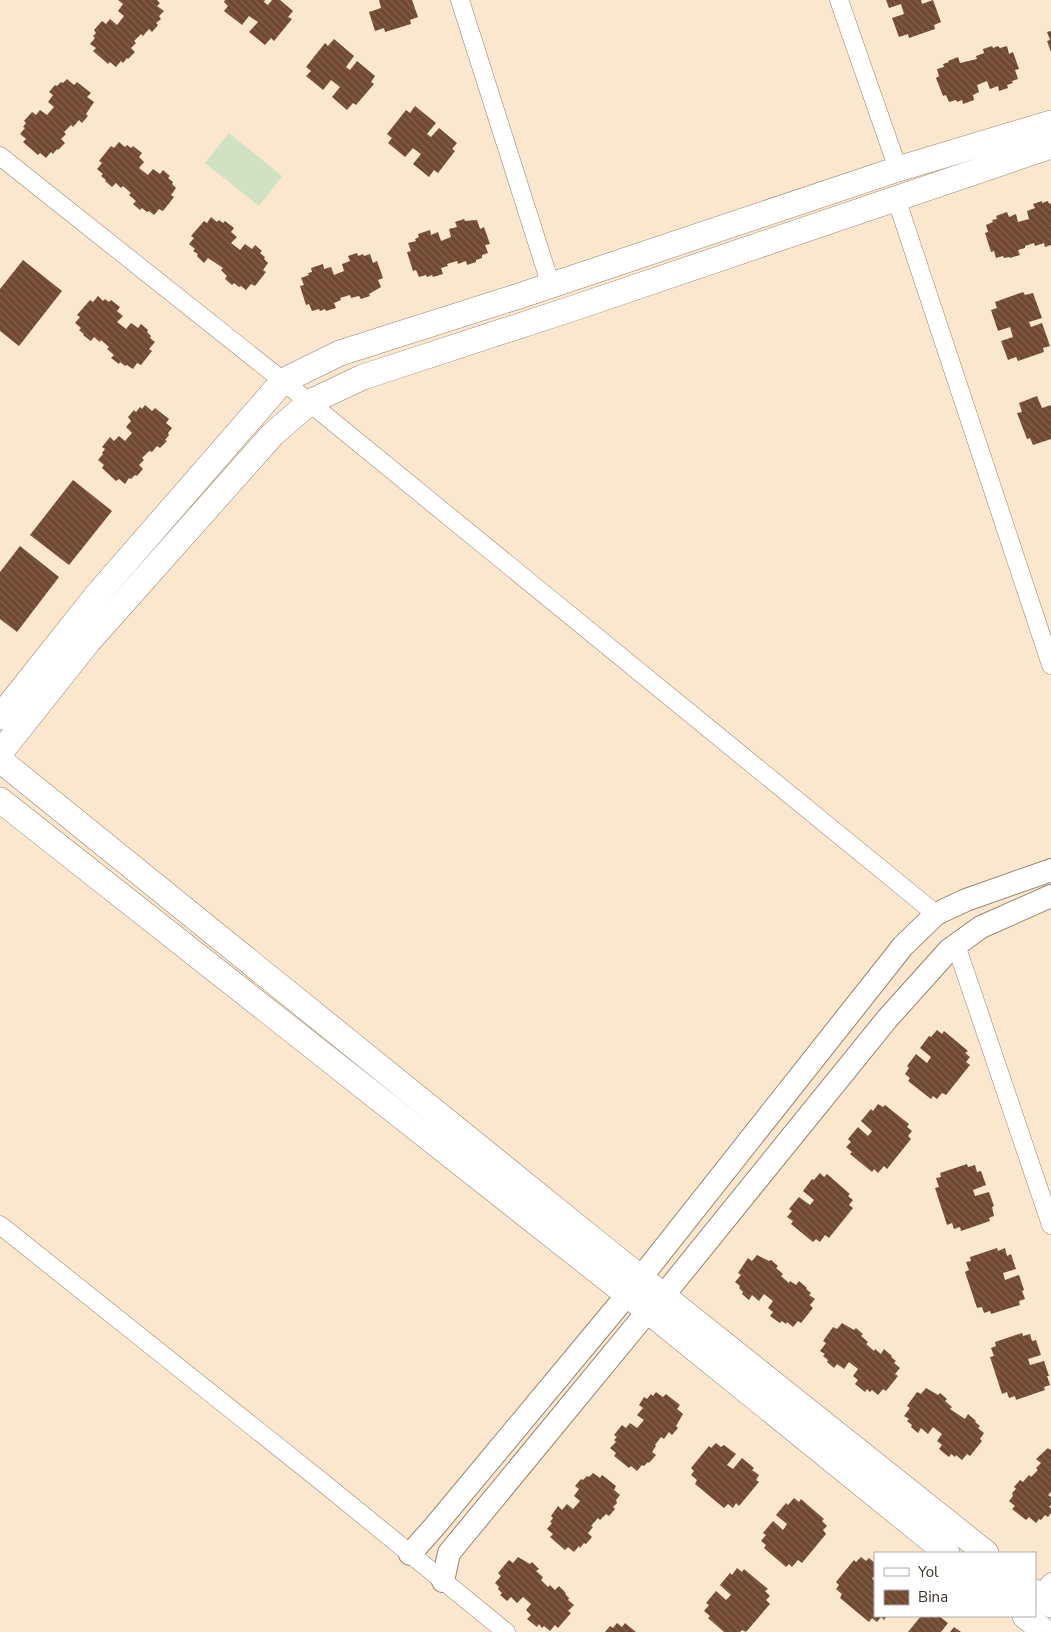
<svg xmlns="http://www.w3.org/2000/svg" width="1051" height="1632" viewBox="0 0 1051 1632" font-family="'Nunito Sans',sans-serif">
<defs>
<pattern id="building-back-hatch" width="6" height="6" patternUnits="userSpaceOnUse" patternTransform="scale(1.25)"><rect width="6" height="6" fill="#714931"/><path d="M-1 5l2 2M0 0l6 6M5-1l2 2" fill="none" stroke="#82614d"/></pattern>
</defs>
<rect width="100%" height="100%" fill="#fae7cd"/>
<polygon fill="#d1e2c2" points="229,133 282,176 259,206 205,163"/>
<g fill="url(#building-back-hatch)">
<polygon points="118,0 157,0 160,3 157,6 164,11 159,16 161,19 156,23 158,25 152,32 149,29 143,36 141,34 134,41 136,43 131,48 135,52 128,59 127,58 123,63 121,61 116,67 110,62 108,64 93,51 96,48 90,44 95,38 93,36 96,33 94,30 102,21 106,24 110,19 117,25 124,16 118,11 123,4"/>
<polygon points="225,0 265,0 264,2 268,5 272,0 280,0 293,11 288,17 292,19 274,41 271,38 265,45 249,32 258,22 249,16 242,25 224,11 228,6 224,2"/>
<polygon points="379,0 412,0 418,17 410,20 411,24 385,32 384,28 375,31 369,12 381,8"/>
<polygon points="886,0 921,0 922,4 933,0 941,22 934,25 935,29 909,38 908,34 899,37 892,18 904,14 901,4 889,8"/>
<polygon points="1051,31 1051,52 1047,41 1050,40 1047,32"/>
<polygon points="334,39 354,56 346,67 350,70 357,61 375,76 371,82 374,84 356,105 353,103 347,110 332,97 340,87 331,80 323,90 306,76 311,71 306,67 325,43 328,46"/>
<polygon points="992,46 993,48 998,46 1000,48 1007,46 1009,54 1013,52 1019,69 1015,70 1018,79 1012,81 1013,83 1007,85 1008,88 999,91 998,86 990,89 987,81 977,85 979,92 973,95 974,100 963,104 962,100 957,102 956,100 949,102 946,95 943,96 936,78 939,76 937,69 944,67 943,64 949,62 948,61 958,57 960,63 977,59 976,56 984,53 983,49"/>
<polygon points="67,79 74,85 77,82 91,93 87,97 94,102 86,114 88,116 82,123 79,120 73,127 71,125 64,132 66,134 61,139 65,143 58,150 57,149 53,154 51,152 46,158 40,153 38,155 23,142 26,139 20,134 25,128 23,127 26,123 24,121 32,112 36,115 40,110 47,115 54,107 48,102 53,95 49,92 55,85 57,86 61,82 63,83"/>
<polygon points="415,106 436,123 427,134 431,137 439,128 457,143 452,149 455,151 438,173 434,170 429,177 413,164 421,154 413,148 405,157 388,143 392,138 387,134 406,110 410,113"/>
<polygon points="119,142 125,147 127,145 131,148 133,146 142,153 139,157 144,162 139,168 148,175 153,169 160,174 163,170 170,176 168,178 173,182 172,184 176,188 171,195 174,197 163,211 159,209 154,215 149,211 147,212 142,208 140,210 133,204 136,201 129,195 131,193 123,186 121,188 116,183 112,187 105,181 106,180 101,176 103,174 97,169 102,163 99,161 111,146 114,148"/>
<polygon points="1042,201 1042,203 1048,201 1049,204 1051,203 1051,245 1045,247 1044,243 1035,246 1034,243 1025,246 1025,248 1018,250 1020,255 1010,258 1010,257 1004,258 1003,256 996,258 994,251 991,252 985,233 988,232 986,225 993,222 992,220 997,219 996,216 1007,212 1009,217 1016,214 1018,222 1029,219 1027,211 1035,208 1033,204"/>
<polygon points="211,217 217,222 219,220 223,223 225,221 234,228 231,232 237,237 231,243 240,250 245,244 252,249 255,245 262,251 260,253 265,257 264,259 268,263 263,270 266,272 255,286 251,284 246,290 241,286 239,287 234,283 232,285 225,279 227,276 221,270 223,268 208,258 204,263 197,256 198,254 193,251 195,249 189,244 194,238 191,236 204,221 207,223"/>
<polygon points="464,219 465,221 477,220 480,229 484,227 490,244 485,245 488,253 482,255 482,258 476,260 476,262 467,265 466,261 458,264 457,261 447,264 448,266 441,268 443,274 433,277 432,275 427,277 426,275 419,277 416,270 413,271 407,252 411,251 408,243 416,241 415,239 419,237 418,234 430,230 431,235 438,232 441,241 451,237 449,229 457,227 455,222"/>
<polygon points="357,253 358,256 363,254 364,256 370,254 373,263 377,261 383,278 378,280 381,287 369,294 370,296 361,299 359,296 351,298 350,295 340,298 341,300 334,303 336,308 326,311 325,309 320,311 319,309 312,311 309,304 306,305 300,286 304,285 301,278 309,275 308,273 312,272 311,268 323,264 324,269 331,267 334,275 344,271 342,264 350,261 348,256"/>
<polygon points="23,260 62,291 19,346 0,331 0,289"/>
<polygon points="1023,292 1025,295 1033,293 1042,318 1029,322 1031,327 1042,323 1050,346 1043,348 1044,352 1018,361 1016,357 1008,360 1001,341 1013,337 1010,327 998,331 991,310 997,308 995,302"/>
<polygon points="98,296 103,301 105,299 109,302 111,300 120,307 117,311 123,316 117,322 126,329 131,323 138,328 141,324 148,330 147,332 151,336 150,338 155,342 149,349 152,351 141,365 137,363 133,369 127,365 125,366 120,362 119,364 111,358 114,355 107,349 109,347 101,340 100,342 94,337 91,341 83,335 84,334 79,330 81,328 75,323 80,317 77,315 90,300 93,302"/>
<polygon points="1037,396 1042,408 1051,405 1051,439 1033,445 1030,438 1027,439 1017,413 1022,412 1019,403"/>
<polygon points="145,405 152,411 155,408 169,419 166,423 172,428 168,433 169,435 165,440 167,441 160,448 157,446 152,452 149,451 142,458 144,460 139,465 143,469 137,476 135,475 131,479 129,478 125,484 119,479 116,481 102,468 104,465 98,460 103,454 102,453 105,449 102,447 110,437 114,441 119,436 125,441 132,433 126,427 131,421 128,417 134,410 136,412 140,407 142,409"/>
<polygon points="73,480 112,511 69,565 30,535"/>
<polygon points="20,546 59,577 17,632 0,619 0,572"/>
<polygon points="937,1030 942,1034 944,1031 968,1051 965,1053 970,1057 966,1062 970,1065 946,1095 942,1093 937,1099 933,1096 931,1099 908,1081 910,1078 905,1074 909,1068 907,1066 916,1054 927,1063 931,1057 920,1048 929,1036 931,1037"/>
<polygon points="878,1104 883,1107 885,1105 909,1124 907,1127 912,1131 908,1136 911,1139 887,1169 884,1166 878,1173 874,1169 872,1172 850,1154 852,1152 846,1147 851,1142 848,1139 858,1127 868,1136 872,1131 861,1121 871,1109 873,1111"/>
<polygon points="967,1164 968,1167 975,1165 977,1172 981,1171 986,1185 973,1190 975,1196 989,1192 994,1206 992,1207 994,1216 989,1218 990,1221 961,1231 960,1227 954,1229 952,1223 947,1225 935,1188 939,1187 936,1178 941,1177 940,1173"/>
<polygon points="820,1173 824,1177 827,1174 850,1194 848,1196 853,1200 849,1205 853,1208 829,1238 825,1235 820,1242 816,1239 813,1242 791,1224 793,1221 787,1217 792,1211 789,1209 799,1197 810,1205 814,1200 803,1191 812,1179 814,1180"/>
<polygon points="997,1248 998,1251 1005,1248 1007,1256 1011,1254 1016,1269 1003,1273 1005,1280 1019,1275 1024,1290 1022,1291 1025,1299 1019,1301 1020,1305 991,1314 990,1311 984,1313 982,1307 977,1308 965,1272 969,1270 966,1262 971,1261 970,1257"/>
<polygon points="757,1255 769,1261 771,1260 778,1266 776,1268 783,1274 781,1276 789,1283 790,1281 796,1285 799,1281 807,1288 806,1289 811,1293 809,1295 815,1299 810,1305 813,1308 801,1323 798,1321 793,1327 787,1322 786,1324 782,1321 780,1323 770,1316 773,1312 768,1308 773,1301 764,1294 759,1301 752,1295 749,1300 742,1294 743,1292 739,1288 740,1286 735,1282 741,1275 738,1273 748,1258 752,1261"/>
<polygon points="842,1323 854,1330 856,1328 863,1334 861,1336 868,1342 866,1344 874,1351 875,1349 881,1354 884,1349 892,1356 891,1357 896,1361 894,1363 900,1368 895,1374 898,1376 886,1391 883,1389 878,1395 872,1390 870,1392 867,1389 865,1392 855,1384 858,1380 853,1376 858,1369 849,1362 844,1369 837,1364 834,1368 827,1362 828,1360 823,1356 825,1354 820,1351 826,1343 823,1341 833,1327 837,1329"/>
<polygon points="1022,1333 1023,1336 1030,1334 1032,1341 1036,1340 1041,1355 1028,1359 1030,1365 1044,1361 1049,1376 1047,1376 1050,1385 1044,1387 1045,1390 1016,1400 1015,1396 1009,1398 1007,1392 1002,1394 990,1357 994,1356 991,1348 996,1346 995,1342"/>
<polygon points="926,1388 938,1395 940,1393 947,1399 945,1401 952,1407 950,1409 965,1419 968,1414 976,1421 975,1422 980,1426 978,1428 984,1433 980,1439 982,1441 970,1456 967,1454 962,1460 956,1455 955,1457 951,1454 949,1457 939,1449 942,1445 937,1441 942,1434 933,1427 928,1434 921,1428 918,1433 911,1427 912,1425 907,1421 909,1419 904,1416 910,1408 907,1406 917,1392 921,1394"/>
<polygon points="656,1392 663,1397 666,1394 680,1405 677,1409 683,1414 676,1426 678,1428 672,1435 669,1432 664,1439 661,1437 655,1445 656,1446 652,1452 656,1455 649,1463 648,1462 644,1466 642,1465 637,1471 631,1466 629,1468 614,1456 616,1453 610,1448 616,1442 614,1440 617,1437 614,1435 622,1425 626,1428 630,1423 637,1428 644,1420 637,1415 643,1408 639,1405 644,1397 647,1399 651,1394 653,1396"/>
<polygon points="716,1443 721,1447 724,1445 736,1454 727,1465 733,1469 742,1458 754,1468 752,1470 759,1475 756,1480 759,1482 739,1506 736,1503 733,1508 728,1504 724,1508 695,1484 697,1480 691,1475 694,1471 691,1468 709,1446 711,1448"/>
<polygon points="1048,1448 1050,1450 1051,1449 1051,1492 1048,1495 1051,1497 1051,1505 1049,1507 1051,1508 1051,1513 1048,1517 1045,1515 1041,1520 1039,1519 1036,1523 1029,1517 1026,1520 1012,1509 1015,1506 1009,1501 1013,1496 1012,1493 1016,1489 1014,1487 1020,1480 1023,1482 1029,1475 1031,1477 1038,1470 1036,1468 1041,1463 1036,1459"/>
<polygon points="593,1473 600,1478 602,1475 616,1486 614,1490 620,1495 616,1500 617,1503 613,1507 615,1509 609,1516 606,1514 600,1520 598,1518 591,1526 593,1527 588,1533 592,1537 586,1544 584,1543 580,1548 579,1546 574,1552 568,1547 565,1550 550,1537 553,1534 547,1529 552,1523 550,1522 553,1518 551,1516 558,1506 562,1510 567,1504 573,1509 580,1501 574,1496 579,1489 575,1486 581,1479 583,1480 587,1476 589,1477"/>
<polygon points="794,1498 799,1502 801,1499 824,1519 822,1521 827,1526 823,1530 826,1534 802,1563 798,1560 792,1567 789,1564 786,1567 764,1548 766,1545 761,1541 766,1535 763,1533 773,1521 783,1530 787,1524 776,1515 786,1503 788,1505"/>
<polygon points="518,1557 530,1564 532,1562 539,1569 536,1571 543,1577 541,1580 548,1587 550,1585 555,1590 559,1586 566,1593 565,1594 569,1598 568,1600 574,1605 568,1611 571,1613 558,1628 555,1625 550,1631 544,1626 542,1628 539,1624 537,1627 527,1619 531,1615 526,1610 531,1604 523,1597 517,1603 511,1597 507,1601 500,1595 502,1593 498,1589 499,1587 495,1583 501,1576 498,1573 509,1560 513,1563"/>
<polygon points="861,1557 866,1561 869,1558 875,1563 875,1575 872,1579 875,1581 875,1616 887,1616 884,1620 881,1617 877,1622 872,1618 869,1622 840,1598 842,1594 836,1589 839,1585 836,1582 854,1560 856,1562"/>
<polygon points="737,1568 742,1572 744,1569 768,1589 765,1591 770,1596 766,1600 770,1604 746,1632 742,1630 740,1632 724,1632 708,1618 710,1616 704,1611 709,1605 706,1603 716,1591 726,1600 731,1595 720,1585 730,1573 732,1575"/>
<polygon points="921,1616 924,1617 925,1616 939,1616 948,1623 941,1632 908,1632"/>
<polygon points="617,1623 622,1627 625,1623 636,1632 605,1632 610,1626 613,1628"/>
<polygon points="954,1627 961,1632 950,1632"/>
</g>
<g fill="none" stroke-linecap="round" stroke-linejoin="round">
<g stroke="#96856d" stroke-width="19">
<g id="minor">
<polyline points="460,0 551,286"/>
<polyline points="839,0 898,169"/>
<polyline points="0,156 283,381 936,914"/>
<polyline points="896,198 1051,665"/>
<polyline points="956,945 1051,1225"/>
<polyline points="0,1225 326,1485 506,1632"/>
<polyline points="1039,1596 1051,1582"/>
</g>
</g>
<g stroke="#96856d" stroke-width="24">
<g id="tertiary">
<polyline points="410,1554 435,1526 627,1295 903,946 936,914 966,900 1051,870"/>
<polyline points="443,1581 449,1553 648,1311 663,1296 887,1019 949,950 981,927 1051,896"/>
</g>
</g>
<g stroke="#96856d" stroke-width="26">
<g id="secondary">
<polyline points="0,717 96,596 283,381 340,353 519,296 898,169 1051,123"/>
<polyline points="0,753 89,641 273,434 310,402 363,377 574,308 1051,146"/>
<polyline points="0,760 611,1254 986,1553"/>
<polyline points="0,800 648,1311 947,1553"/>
<polyline points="1035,1592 1051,1605"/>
<polyline points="1025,1616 1045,1632"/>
</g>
</g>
<use href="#minor" stroke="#fff" stroke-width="18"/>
<use href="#tertiary" stroke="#fff" stroke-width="22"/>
<use href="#secondary" stroke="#fff" stroke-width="25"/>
</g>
<rect x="874" y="1552" width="162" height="65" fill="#ffffff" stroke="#b1aeaa"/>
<rect x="884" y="1568" width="25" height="8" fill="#ffffff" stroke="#b1aeaa"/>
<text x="918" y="1577" font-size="15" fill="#3b342a">Yol</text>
<rect x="884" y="1590" width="25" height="15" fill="url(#building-back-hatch)" stroke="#b1aeaa"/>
<text x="918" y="1602" font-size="15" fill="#3b342a">Bina</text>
</svg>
